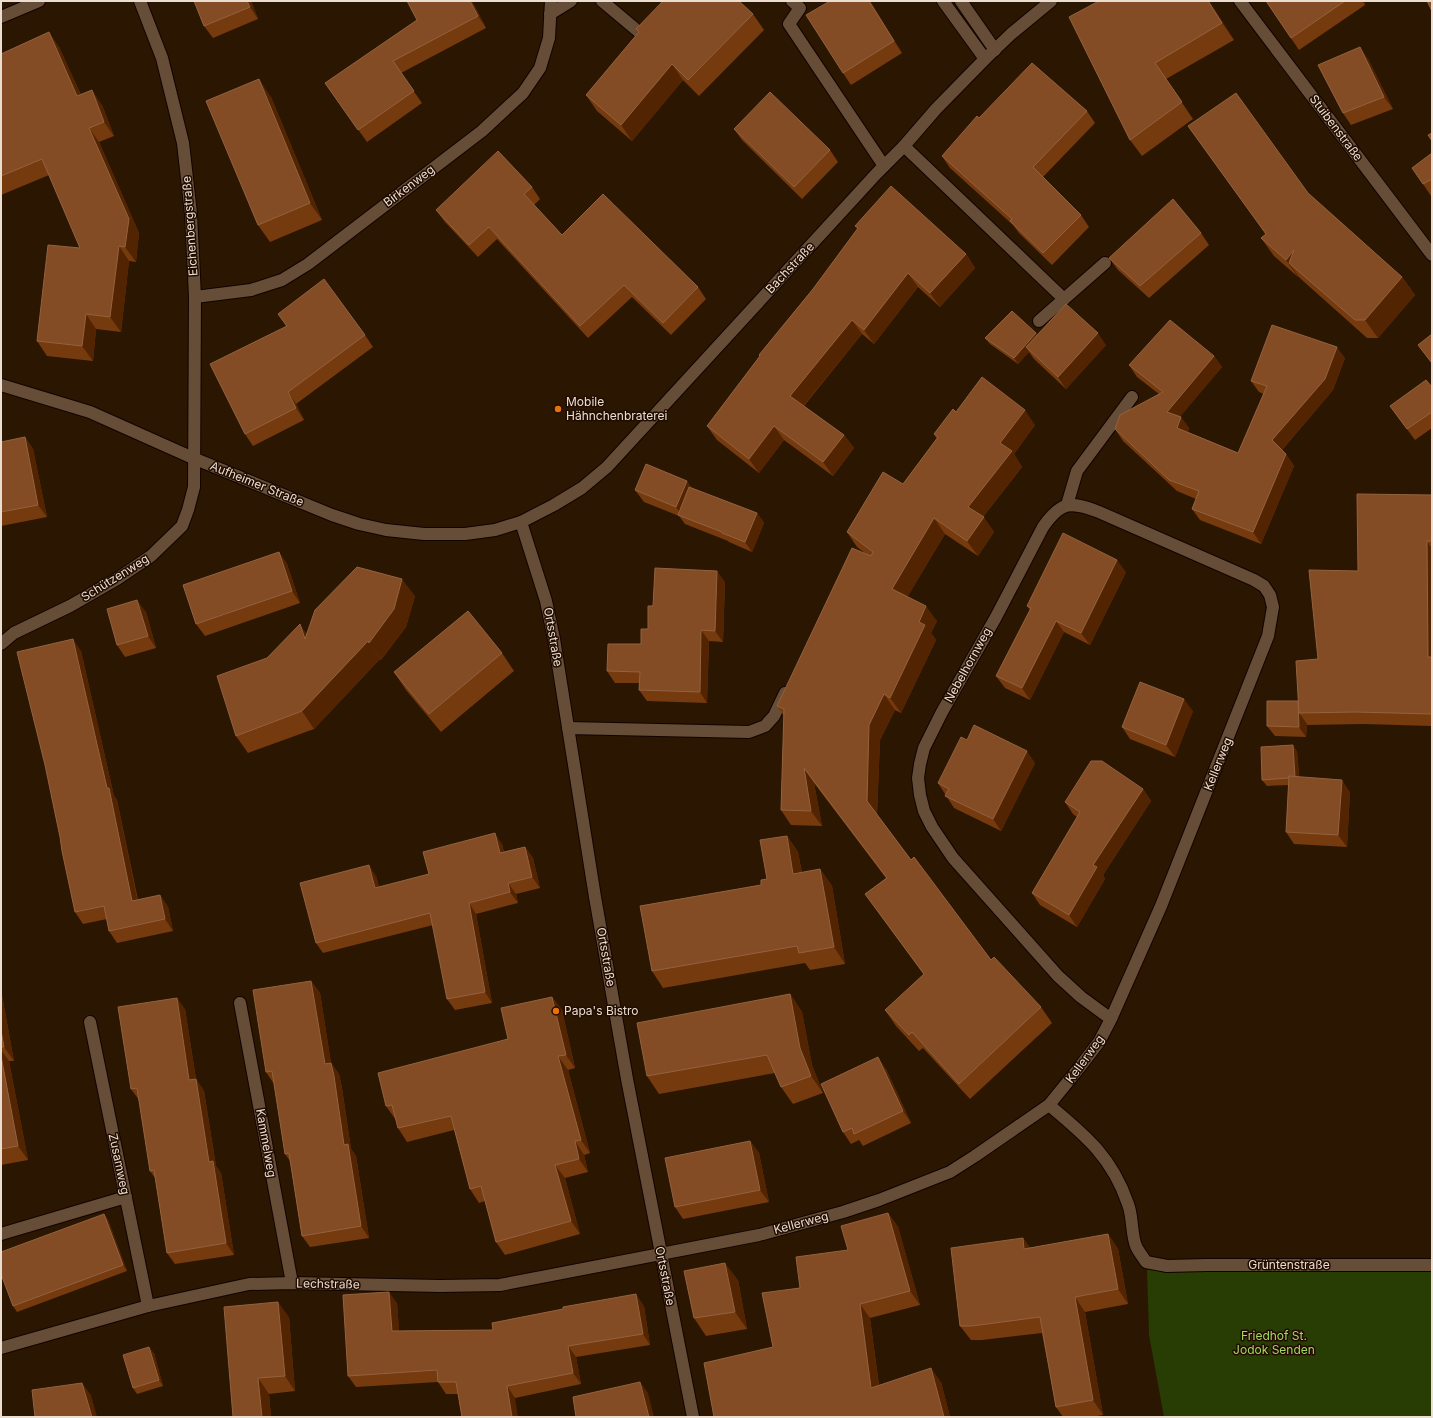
<svg xmlns="http://www.w3.org/2000/svg" width="1433" height="1418" viewBox="0 0 1433 1418" font-family="Inter,sans-serif">
<rect width="100%" height="100%" fill="#2b1602"/>
<polygon fill="#273d04" points="1362,1268 1432,1268 1432,1417 1164,1417 1149,1335 1147,1270"/>
<g fill="none" stroke-linecap="round" stroke-linejoin="round">
<g stroke="#130300" stroke-width="14">
<g id="lane">
<polyline points="602,1 639,32"/>
<polyline points="792,1 800,8 789,24 884,166"/>
<polyline points="943,1 985,59"/>
<polyline points="961,1 995,50"/>
<polyline points="550,14 571,1"/>
<polyline points="904,146 1064,299 1039,321"/>
<polyline points="1064,299 1105,263"/>
<polyline points="1067,505 1077,471 1132,397"/>
<polyline points="568,728 749,732 765,726 774,716 785,693"/>
<polyline points="1,1234 126,1197"/>
</g>
</g>
<g stroke="#130300" stroke-width="14">
<g id="street">
<polyline points="1240,1 1432,255"/>
<polyline points="1,17 39,1"/>
<polyline points="195,297 251,290 282,280 308,264 482,131 523,93 540,68 549,38 551,1"/>
<polyline points="1,644 14,633 70,606 117,579 151,556 182,526 188,510 194,487 195,297 191,214 183,143 162,58 140,1"/>
<polyline points="240,1003 292,1283"/>
<polyline points="90,1022 148,1306"/>
<path d="M1049 1105C1085 1135 1112 1157 1128 1204 1133 1217 1131 1233 1136 1246 1138 1251 1143 1257 1146 1262L1167 1266 1206 1265H1432"/>
<path d="M1 1348 148 1306 249 1284 292 1283 440 1286 500 1285 759 1235 843 1212 879 1200 950 1172 975 1156 1049 1105 1079 1068 1099 1042 1111 1019 1161 906 1268 636 1273 607 1270 595 1264 586 1254 580 1099 512C1071 501 1061 501 1043 527L996 617 942 712 924 748 920 764 918 778 920 795 924 811 932 827 953 858 1058 976 1081 997 1111 1019"/>
</g>
</g>
<g stroke="#130300" stroke-width="14">
<g id="secondary">
<polyline points="1,385 90,412 193,458 332,515 359,524 386,530 424,534 465,534 495,530 521,522 554,505 582,488 607,467 877,173 904,146 936,109 985,59 1011,34 1051,1"/>
<polyline points="521,522 546,601 554,639 595,897 627,1079 693,1417"/>
</g>
</g>
<use href="#lane" stroke="#654d37" stroke-width="12"/>
<use href="#street" stroke="#654d37" stroke-width="12"/>
<use href="#secondary" stroke="#654d37" stroke-width="12"/>
</g>
<g fill="#763a0f">
<polygon points="194,1 251,1 258,19 213,38 204,26"/>
<polygon points="472,1 486,28 401,73 422,103 367,142 325,83"/>
<polygon points="830,1 870,1 902,53 851,85 843,73"/>
<polygon points="1099,1 1209,1 1234,40 1166,79 1193,119 1142,156 1130,140"/>
<polygon points="1266,1 1365,1 1365,5 1299,50"/>
<polygon points="753,14 764,30 699,96 683,80 632,141 597,111 586,95 638,33 636,29"/>
<polygon points="59,47 81,95 102,105 114,136 99,142 139,233 136,262 129,261 121,332 96,329 93,361 47,356 37,341 80,248 49,175 1,195 1,54"/>
<polygon points="1368,59 1393,109 1351,125 1343,113"/>
<polygon points="271,97 322,220 270,242 258,225"/>
<polygon points="1087,111 1095,123 1043,177 1081,215 1089,227 1052,265 1019,233 1013,225 950,168 942,156 979,118"/>
<polygon points="1188,126 1308,193 1402,277 1415,295 1378,338 1367,338 1302,280 1299,277 1298,277 1274,256 1261,238 1266,234"/>
<polygon points="734,129 830,150 838,162 802,199 742,140"/>
<polygon points="1432,153 1432,195 1431,196 1423,184"/>
<polygon points="532,187 540,199 534,205 562,235 698,287 706,299 671,335 632,297 588,338 497,239 478,257 445,222 436,210"/>
<polygon points="855,226 966,254 975,268 940,307 918,287 874,344 862,334 804,406 844,435 854,448 833,476 784,440 759,473 717,440 707,426 760,356 759,355 813,289 858,229"/>
<polygon points="1201,233 1209,245 1149,298 1118,270 1109,258"/>
<polygon points="278,314 365,335 373,347 296,404 304,420 253,446 245,434 286,326"/>
<polygon points="1036,333 1038,335 1106,345 1066,389 1034,359 1029,352 1018,364 990,344 985,338"/>
<polygon points="1432,334 1432,364 1418,345"/>
<polygon points="1214,356 1222,367 1180,416 1189,428 1188,432 1238,453 1264,394 1259,392 1251,381 1345,358 1333,390 1282,450 1286,454 1294,466 1261,544 1200,520 1192,509 1196,499 1177,491 1123,441 1115,429 1159,394 1137,377 1129,365"/>
<polygon points="1432,387 1432,428 1415,440 1390,406"/>
<polygon points="956,412 1035,425 1014,454 1022,467 983,517 994,532 978,556 945,534 907,597 937,621 931,633 936,640 901,713 895,710 880,740 877,815 911,860 991,960 1041,1007 1052,1023 970,1099 923,1048 919,1051 896,1026 885,1010 924,975 865,894 886,878 814,783 822,826 791,825 781,810 784,716 777,706 866,554 857,547 847,532 903,484 937,439 934,434"/>
<polygon points="25,437 33,449 47,517 1,526 1,442"/>
<polygon points="687,481 691,488 757,513 764,523 752,552 729,542 728,541 685,524 679,516 644,502 635,490"/>
<polygon points="1432,495 1432,726 1364,724 1307,725 1307,724 1306,737 1275,736 1267,726 1298,701 1358,571"/>
<polygon points="279,552 287,564 300,603 205,636 196,624"/>
<polygon points="1126,572 1090,645 1064,632 1030,700 1005,688 996,676 1030,610 1027,606"/>
<polygon points="725,582 723,642 709,641 707,703 647,701 639,690 639,683 615,683 607,671 641,644 648,629 653,606"/>
<polygon points="415,596 406,627 381,660 380,659 314,729 248,753 236,736 267,658 307,633"/>
<polygon points="146,612 156,648 125,657 117,645"/>
<polygon points="81,651 114,796 117,800 138,900 160,895 168,907 173,931 117,943 109,931 107,919 83,924 75,912"/>
<polygon points="502,653 514,671 441,732 406,690 394,672"/>
<polygon points="1193,711 1175,757 1130,739 1122,727"/>
<polygon points="1297,751 1299,777 1350,792 1347,847 1294,844 1286,832 1289,785 1267,786 1262,780"/>
<polygon points="1035,763 1001,831 954,808 938,783"/>
<polygon points="1143,789 1151,801 1103,875 1105,879 1077,927 1040,905 1032,893 1077,817 1073,814 1065,802"/>
<polygon points="787,836 798,852 802,873 820,869 832,886 845,964 810,970 805,963 663,988 652,971 761,885 767,879"/>
<polygon points="502,844 504,852 525,847 533,858 540,888 516,894 518,903 476,914 492,1003 455,1010 447,999 433,925 323,953 316,943 376,876 379,887 429,874"/>
<polygon points="311,981 320,993 331,1063 339,1074 342,1088 351,1149 356,1156 369,1238 310,1247 302,1236 290,1161 285,1154 274,1084 266,1072"/>
<polygon points="1,990 14,1061 9,1061 28,1160 1,1165"/>
<polygon points="790,994 802,1012 812,1065 823,1093 793,1104 781,1087 775,1073 659,1094 647,1076"/>
<polygon points="552,997 562,1010 575,1068 568,1070 590,1153 584,1155 588,1172 565,1178 580,1234 505,1255 496,1242 485,1201 479,1203 470,1189 454,1130 407,1142 398,1128 396,1120 386,1106 508,1039"/>
<polygon points="185,1009 196,1079 204,1091 216,1166 221,1173 234,1255 175,1264 167,1253 155,1178 150,1171 139,1100 131,1089"/>
<polygon points="886,1069 911,1123 863,1146 859,1140 851,1144 843,1132"/>
<polygon points="750,1141 759,1153 769,1202 683,1219 675,1207"/>
<polygon points="888,1213 898,1227 920,1305 870,1318 879,1385 941,1382 950,1417 773,1347 800,1288 848,1250"/>
<polygon points="104,1214 108,1220 127,1271 17,1312 13,1306"/>
<polygon points="1108,1234 1118,1249 1128,1304 1085,1312 1103,1415 1091,1417 1063,1417 1056,1407 1042,1333 982,1340 971,1340 960,1326 1023,1238 1030,1248"/>
<polygon points="738,1280 747,1329 706,1336 694,1318"/>
<polygon points="397,1303 399,1331 493,1330 644,1306 650,1345 576,1357 581,1384 515,1398 458,1394 446,1394 438,1382 356,1387 348,1376"/>
<polygon points="289,1317 295,1391 269,1394 271,1417 233,1417"/>
<polygon points="154,1353 163,1386 137,1394 133,1388"/>
</g>
<g fill="#532401">
<polygon points="247,1 251,1 258,19 250,7"/>
<polygon points="470,1 472,1 486,28 478,16"/>
<polygon points="869,1 870,1 902,53 894,41"/>
<polygon points="1208,1 1209,1 1234,40 1222,23"/>
<polygon points="1362,1 1365,1 1365,5"/>
<polygon points="49,32 59,47 88,111 77,96"/>
<polygon points="1360,47 1368,59 1393,109 1384,97"/>
<polygon points="672,64 683,80 632,141 621,125"/>
<polygon points="259,79 271,97 322,220 310,203"/>
<polygon points="92,90 102,105 114,136 104,122"/>
<polygon points="89,128 99,142 139,233 136,262 125,247"/>
<polygon points="119,246 129,261 121,332 110,317"/>
<polygon points="1294,250 1289,263 1299,277 1298,277 1286,260"/>
<polygon points="966,254 975,268 940,307 930,293"/>
<polygon points="908,273 918,287 874,344 864,330"/>
<polygon points="1402,277 1415,295 1378,338 1365,320"/>
<polygon points="86,314 96,329 93,361 82,346"/>
<polygon points="852,320 862,334 800,410 790,396"/>
<polygon points="1036,333 1041,339 1026,347 1029,352 1018,364 1014,358"/>
<polygon points="1098,333 1106,345 1066,389 1058,377"/>
<polygon points="1337,347 1345,358 1333,390 1280,452 1272,440"/>
<polygon points="1214,356 1222,367 1175,423 1167,412"/>
<polygon points="288,392 296,404 304,420 296,408"/>
<polygon points="1025,410 1035,425 1014,454 1022,467 979,522 968,507 1000,443"/>
<polygon points="1181,417 1189,428 1185,439 1177,428"/>
<polygon points="774,426 784,440 759,473 749,459"/>
<polygon points="844,435 854,448 833,476 823,462"/>
<polygon points="25,437 33,449 47,517 38,505"/>
<polygon points="1286,454 1294,466 1261,544 1253,532"/>
<polygon points="687,481 695,493 683,517 676,507"/>
<polygon points="757,513 764,523 752,552 745,542"/>
<polygon points="984,517 994,532 978,556 967,541"/>
<polygon points="934,518 945,534 903,605 892,589"/>
<polygon points="1427,541 1432,549 1432,663 1428,657"/>
<polygon points="279,552 287,564 300,603 292,591"/>
<polygon points="1117,560 1126,572 1090,645 1081,633"/>
<polygon points="717,571 725,582 723,642 715,631"/>
<polygon points="402,579 415,596 406,627 381,660 369,643"/>
<polygon points="137,600 146,612 156,648 148,636"/>
<polygon points="926,606 937,621 931,633 936,640 901,713 890,698 919,622"/>
<polygon points="1056,621 1064,632 1030,700 1022,688"/>
<polygon points="300,624 312,642 305,639"/>
<polygon points="701,630 709,641 707,703 700,692"/>
<polygon points="73,639 81,651 114,796 117,800 140,913 132,901"/>
<polygon points="368,641 380,659 314,729 302,711"/>
<polygon points="884,694 895,710 880,740 877,816 867,801 869,725"/>
<polygon points="1184,699 1193,711 1175,757 1166,745"/>
<polygon points="1299,713 1307,724 1306,737 1299,727"/>
<polygon points="1293,745 1297,751 1300,784 1295,778"/>
<polygon points="1027,751 1035,763 1001,831 993,819"/>
<polygon points="804,768 814,783 822,826 811,811"/>
<polygon points="1342,780 1350,792 1347,847 1338,835"/>
<polygon points="1143,789 1151,801 1103,875 1105,879 1077,927 1069,915 1093,865"/>
<polygon points="495,833 502,844 507,864 500,853"/>
<polygon points="787,836 798,852 805,891 793,874"/>
<polygon points="525,847 533,858 540,888 532,877"/>
<polygon points="369,865 376,876 382,899 375,888"/>
<polygon points="820,869 832,886 845,964 834,947"/>
<polygon points="508,883 516,894 518,903 510,892"/>
<polygon points="160,895 168,907 173,931 165,919"/>
<polygon points="469,903 476,914 492,1003 485,992"/>
<polygon points="311,981 320,993 331,1063 339,1074 342,1088 351,1149 356,1156 369,1238 361,1226 344,1145 325,1064"/>
<polygon points="1,990 14,1061 4,1047 1,1031"/>
<polygon points="790,994 802,1012 812,1065 823,1093 811,1076 800,1048"/>
<polygon points="552,997 562,1010 575,1068 566,1055"/>
<polygon points="177,998 185,1009 196,1079 204,1091 216,1166 221,1173 234,1255 226,1243 189,1080"/>
<polygon points="1,1050 9,1061 28,1160 18,1146 1,1056"/>
<polygon points="558,1056 568,1070 590,1153 581,1140"/>
<polygon points="878,1057 886,1069 911,1123 903,1111"/>
<polygon points="575,1141 584,1155 588,1172 579,1159"/>
<polygon points="750,1141 759,1153 769,1202 760,1190"/>
<polygon points="555,1165 565,1178 580,1234 571,1221"/>
<polygon points="888,1213 898,1227 920,1305 910,1291"/>
<polygon points="104,1214 108,1220 127,1271 123,1265"/>
<polygon points="1108,1234 1118,1249 1128,1304 1118,1289"/>
<polygon points="1023,1238 1033,1253 1024,1249"/>
<polygon points="725,1263 738,1280 747,1329 735,1312"/>
<polygon points="389,1292 397,1303 400,1342 392,1331"/>
<polygon points="636,1294 644,1306 650,1345 643,1334"/>
<polygon points="1075,1297 1085,1312 1103,1415 1093,1400"/>
<polygon points="278,1302 289,1317 295,1391 285,1376"/>
<polygon points="860,1304 870,1318 881,1402 871,1388"/>
<polygon points="568,1346 576,1357 581,1384 573,1373"/>
<polygon points="149,1347 154,1353 163,1386 159,1380"/>
<polygon points="931,1368 941,1382 950,1417 944,1417"/>
<polygon points="258,1378 269,1394 271,1417 262,1417"/>
<polygon points="640,1382 648,1393 654,1417 649,1417"/>
<polygon points="82,1383 91,1395 97,1417 92,1417"/>
<polygon points="507,1386 515,1398 518,1417 512,1417"/>
</g>
<g fill="#834c24" stroke="#93623f">
<polygon points="194,1 247,1 250,7 204,26"/>
<polygon points="407,1 470,1 478,16 393,61 414,91 358,130 325,83 417,20"/>
<polygon points="663,1 739,1 753,14 688,80 672,64 621,125 586,95 639,32 636,29"/>
<polygon points="830,1 869,1 894,41 843,73 806,15"/>
<polygon points="1099,1 1208,1 1222,23 1155,63 1182,102 1130,140 1069,17"/>
<polygon points="1266,1 1345,1 1291,38"/>
<polygon points="1427,1 1432,1 1432,11"/>
<polygon points="49,32 77,96 92,90 104,122 89,128 129,219 125,247 119,246 110,317 86,314 82,346 37,341 48,245 80,248 42,159 1,176 1,54"/>
<polygon points="1360,47 1384,97 1343,113 1318,65"/>
<polygon points="1032,63 1087,111 1033,167 1081,215 1043,253 1010,221 1012,219 942,156 977,116 979,118"/>
<polygon points="259,79 310,203 258,225 206,101"/>
<polygon points="770,92 830,150 794,187 734,129"/>
<polygon points="1236,93 1308,193 1402,277 1365,320 1355,320 1289,263 1294,250 1286,260 1261,238 1266,234 1188,126"/>
<polygon points="1432,133 1432,141 1428,135"/>
<polygon points="498,151 532,187 524,194 562,235 603,194 698,287 663,323 624,285 580,326 489,227 469,245 436,210"/>
<polygon points="1432,153 1432,179 1423,184 1412,168"/>
<polygon points="891,186 966,254 930,293 908,273 864,330 852,320 790,396 844,435 823,462 774,426 749,459 707,426 760,356 759,355 813,289 858,228 855,226"/>
<polygon points="1173,199 1201,233 1140,286 1109,258"/>
<polygon points="324,279 365,335 288,392 296,408 245,434 210,364 287,326 278,314"/>
<polygon points="1066,304 1098,333 1058,377 1026,347"/>
<polygon points="1012,311 1036,333 1014,358 985,338"/>
<polygon points="1170,320 1214,356 1167,412 1181,417 1177,428 1238,453 1267,386 1251,381 1272,325 1337,347 1325,379 1272,440 1286,454 1253,532 1192,509 1199,491 1169,480 1115,429 1120,415 1163,392 1129,365"/>
<polygon points="1432,334 1432,363 1418,345"/>
<polygon points="982,377 1025,410 1000,443 1012,451 968,507 984,517 967,541 934,518 892,589 926,606 919,622 925,625 890,698 884,694 869,725 867,801 911,860 914,857 991,960 994,957 1041,1007 959,1084 912,1032 909,1035 885,1010 924,974 865,894 887,878 804,768 811,811 781,810 784,709 777,706 852,548 871,556 873,552 847,532 883,472 903,484 938,437 934,434 953,409 956,412"/>
<polygon points="1426,380 1432,387 1432,412 1407,429 1390,406"/>
<polygon points="25,437 38,505 1,512 1,442"/>
<polygon points="646,464 687,481 676,507 635,490"/>
<polygon points="689,487 757,513 745,542 722,533 722,532 678,515"/>
<polygon points="1357,494 1432,495 1432,541 1427,541 1428,657 1432,657 1432,714 1355,712 1299,713 1296,661 1318,659 1309,570 1358,571"/>
<polygon points="1063,533 1117,560 1081,633 1056,621 1022,688 996,676 1031,608 1027,606"/>
<polygon points="279,552 292,591 196,624 183,585"/>
<polygon points="357,567 402,579 394,609 369,643 368,641 302,711 236,736 217,676 267,658 300,624 305,639 315,610"/>
<polygon points="655,568 717,571 715,631 701,630 700,692 639,690 640,672 607,671 608,644 641,644 641,629 648,629 648,606 653,606"/>
<polygon points="137,600 148,636 117,645 107,609"/>
<polygon points="468,611 502,653 429,714 394,672"/>
<polygon points="73,639 107,788 109,788 132,901 160,895 165,919 109,931 104,906 75,912 62,851 60,837 45,765 17,652"/>
<polygon points="1140,682 1184,699 1166,745 1122,727"/>
<polygon points="1267,701 1298,701 1299,727 1267,726"/>
<polygon points="974,725 1027,751 993,819 945,796 949,789 938,783 961,737 967,740"/>
<polygon points="1293,745 1295,777 1289,776 1289,778 1262,780 1261,747"/>
<polygon points="1091,761 1102,761 1143,789 1093,865 1097,867 1069,915 1032,893 1080,812 1065,802"/>
<polygon points="1289,776 1342,780 1338,835 1286,832"/>
<polygon points="495,833 500,853 525,847 532,877 508,883 510,892 469,903 485,992 447,999 430,913 316,943 300,883 369,865 375,888 429,874 423,852"/>
<polygon points="787,836 793,874 820,869 834,947 799,953 797,946 652,971 640,906 761,885 761,880 767,879 760,840"/>
<polygon points="311,981 325,1064 331,1063 334,1076 344,1145 348,1144 361,1226 302,1236 289,1153 285,1154 272,1071 266,1072 253,990"/>
<polygon points="790,994 800,1048 811,1076 781,1087 767,1055 647,1076 637,1023"/>
<polygon points="552,997 566,1055 558,1056 581,1140 575,1141 579,1159 555,1165 571,1221 496,1242 481,1186 470,1189 451,1116 398,1128 392,1105 386,1106 378,1073 508,1039 501,1008"/>
<polygon points="177,998 189,1080 196,1079 209,1162 213,1161 226,1243 167,1253 154,1170 150,1171 137,1088 131,1089 118,1007"/>
<polygon points="1,1031 4,1047 1,1047"/>
<polygon points="1,1056 18,1146 1,1149"/>
<polygon points="878,1057 903,1111 854,1134 852,1128 843,1132 821,1084"/>
<polygon points="750,1141 760,1190 675,1207 665,1158"/>
<polygon points="888,1213 910,1291 860,1304 871,1388 931,1368 944,1417 714,1417 704,1363 773,1347 762,1293 800,1288 796,1257 848,1250 841,1226"/>
<polygon points="104,1214 123,1265 13,1306 1,1274 1,1252"/>
<polygon points="1108,1234 1118,1289 1075,1297 1093,1400 1056,1407 1040,1317 972,1326 960,1326 951,1248 1023,1238 1024,1249"/>
<polygon points="725,1263 735,1312 694,1318 684,1271"/>
<polygon points="389,1292 392,1331 493,1330 492,1323 563,1309 563,1307 636,1294 643,1334 568,1346 573,1373 507,1386 512,1417 462,1417 456,1382 438,1382 437,1370 348,1376 343,1295"/>
<polygon points="278,1302 285,1376 258,1378 262,1417 233,1417 224,1307"/>
<polygon points="149,1347 159,1380 133,1388 123,1355"/>
<polygon points="640,1382 649,1417 576,1417 573,1397"/>
<polygon points="82,1383 92,1417 35,1417 32,1390"/>
</g>
<g fill="#e8710a" stroke="#210d00" stroke-width="1.5">
<circle cx="558" cy="409" r="4"/>
<circle cx="556" cy="1011" r="4"/>
</g>
<g text-anchor="middle" stroke-width="3" stroke-linejoin="round" paint-order="stroke">
<g font-size="12" fill="#ecddd1" stroke="#210d00">
<text transform="translate(1336 128) rotate(53)" y="4">Stuibenstraße</text>
<text transform="translate(409 186) rotate(-37)" y="4">Birkenweg</text>
<text transform="translate(190 226) rotate(-94)" y="4">Eichenbergstraße</text>
<text transform="translate(790 268) rotate(-47)" y="4">Bachstraße</text>
<text transform="translate(257 484) rotate(22)" y="4">Aufheimer Straße</text>
<text transform="translate(115 578) rotate(-32)" y="4">Schützenweg</text>
<text transform="translate(553 637) rotate(80)" y="4">Ortsstraße</text>
<text transform="translate(968 665) rotate(-61)" y="4">Nebelhornweg</text>
<text transform="translate(1218 764) rotate(-68)" y="4">Kellerweg</text>
<text transform="translate(606 957) rotate(80)" y="4">Ortsstraße</text>
<text transform="translate(1085 1059) rotate(-54)" y="4">Kellerweg</text>
<text transform="translate(266 1143) rotate(80)" y="4">Kammelweg</text>
<text transform="translate(119 1164) rotate(78)" y="4">Zusamweg</text>
<text transform="translate(801 1223) rotate(-15)" y="4">Kellerweg</text>
<text x="1289" y="1269">Grüntenstraße</text>
<text transform="translate(665 1276) rotate(79)" y="4">Ortsstraße</text>
<text transform="translate(328 1284) rotate(1)" y="4">Lechstraße</text>
</g>
<g font-size="12" fill="#ecddd1" stroke="#210d00" text-anchor="start">
<text x="566" y="406">Mobile<tspan x="566" dy="14">Hähnchenbraterei</tspan></text>
<text x="564" y="1015">Papa's Bistro</text>
</g>
<g font-size="12" fill="#a4d961" stroke="#210d00">
<text x="1274" y="1340">Friedhof St.<tspan x="1274" dy="14">Jodok Senden</tspan></text>
</g>
</g>
<rect width="1433" height="1418" fill="none" stroke="#ecddd1" stroke-width="4"/>
</svg>
